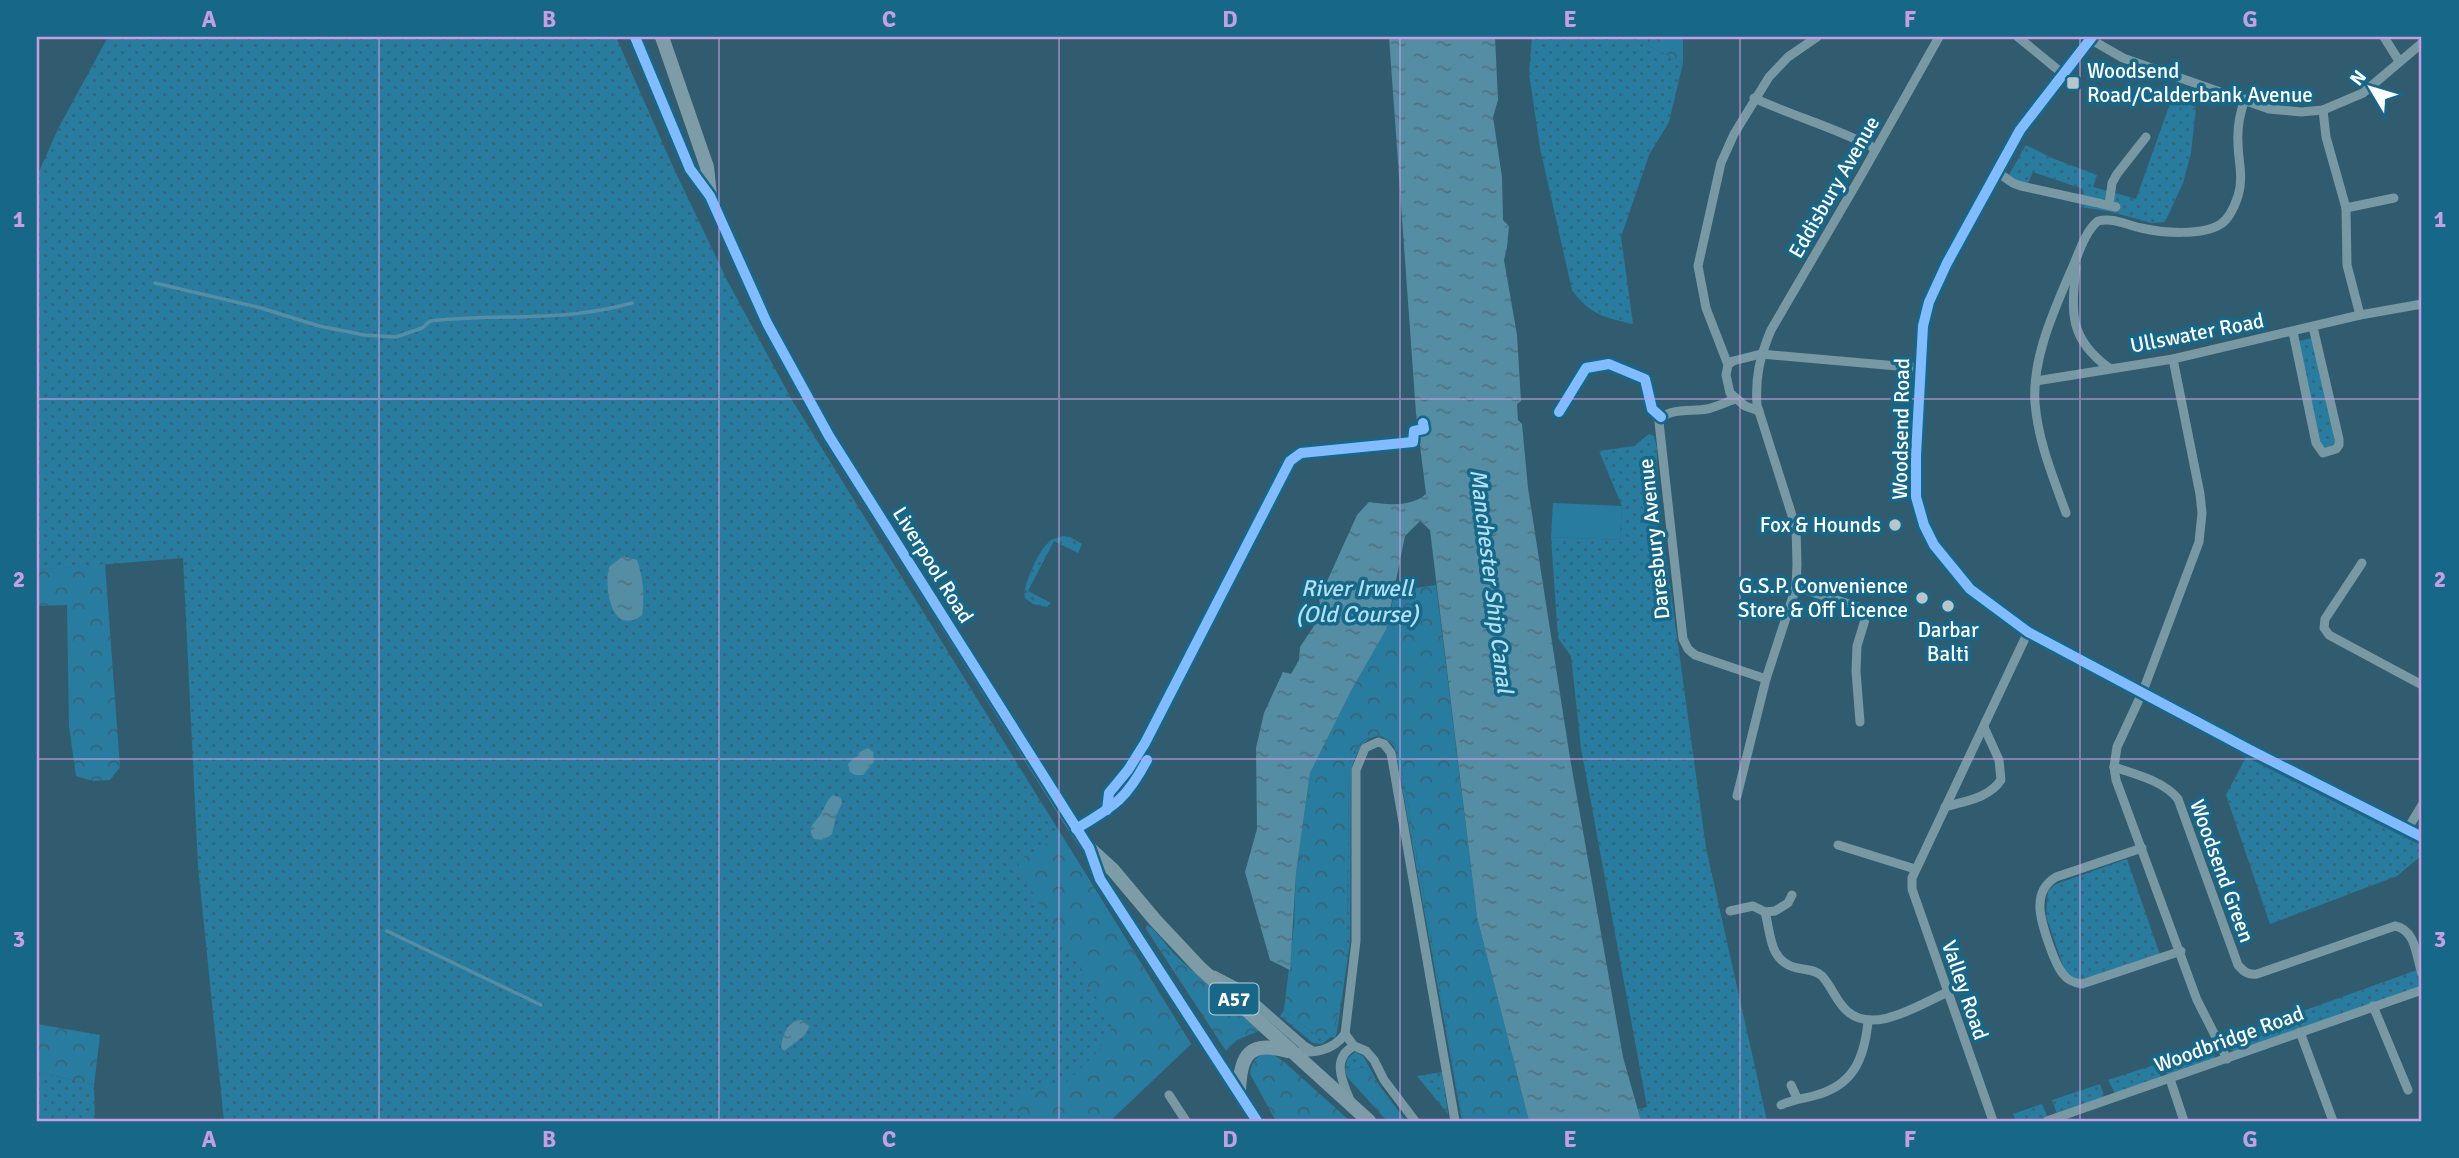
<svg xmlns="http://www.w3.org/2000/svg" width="2459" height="1158" viewBox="0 0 2459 1158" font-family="Signika,sans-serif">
<defs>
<pattern id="grass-dots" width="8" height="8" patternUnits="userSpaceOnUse" patternTransform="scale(1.75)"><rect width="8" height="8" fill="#287c9f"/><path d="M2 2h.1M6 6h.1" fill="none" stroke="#3a6476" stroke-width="1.8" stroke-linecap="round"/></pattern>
<pattern id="forest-crowns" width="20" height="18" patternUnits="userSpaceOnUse" patternTransform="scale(1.75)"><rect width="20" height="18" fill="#287c9f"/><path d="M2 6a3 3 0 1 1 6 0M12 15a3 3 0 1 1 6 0" fill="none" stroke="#3a6476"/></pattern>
<pattern id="water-ripples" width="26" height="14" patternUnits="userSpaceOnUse" patternTransform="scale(1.75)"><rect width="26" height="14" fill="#548da4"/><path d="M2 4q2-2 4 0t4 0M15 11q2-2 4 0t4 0" fill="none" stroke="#517381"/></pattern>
</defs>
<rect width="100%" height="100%" fill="#315c6f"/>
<g fill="url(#grass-dots)">
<polygon points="108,37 616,37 673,167 728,282 792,400 1191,1044 1110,1121 224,1121 198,866 183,558 37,570 37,176 58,129"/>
<path d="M1532 37H1631L1683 63 1669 122 1649 155 1621 237 1633 324C1605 318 1589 314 1572 290L1540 148 1529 73Z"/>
<polygon points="2172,98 2196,107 2191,153 2183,183 2165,222 2152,223 2108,211 2079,207 2083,189 2033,172 2026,188 2006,180 2026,145 2052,158 2097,175 2093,187 2136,199"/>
<polygon points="2312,338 2334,436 2334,444 2328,448 2321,445 2299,341"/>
<polygon points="1649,434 1654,436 1657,448 1658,542 1664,543 1706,848 1767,1121 1641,1121 1638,1109 1647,1107 1581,748 1571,656 1558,638 1551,537 1620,540 1622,506 1599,451 1634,446"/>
<path d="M1063 536 1070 537 1082 544 1078 553 1054 541 1028 591 1051 603 1047 607 1033 604 1025 598C1022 586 1040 547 1051 540 1055 538 1059 538 1063 536Z"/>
<path d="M1373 735 1386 737 1398 747 1463 1121H1462L1395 748C1374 719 1355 750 1351 772L1350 942 1337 1032 1335 1038 1331 1037 1322 1044 1313 1043 1280 1016 1284 1010 1320 1038 1336 1024 1347 942 1349 765C1353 751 1360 742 1373 735Z"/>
<polygon points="2246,757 2422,846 2422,855 2397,876 2270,924 2226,795"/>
<polygon points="2127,859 2160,955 2089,978 2075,980 2066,974 2046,916 2048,891 2056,884"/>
<polygon points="2417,970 2422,986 2235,1052 2225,1046 2222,1040"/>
<polygon points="2204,1047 2206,1050 2215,1049 2214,1059 2167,1076 2163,1061"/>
<path d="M1355 1052 1363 1056 1379 1085 1406 1121C1389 1111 1376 1084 1366 1067L1345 1071 1347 1059Z"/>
<polygon points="2157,1064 2161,1078 2116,1095 2108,1080"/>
<polygon points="37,1072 94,1085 95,1121 37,1121"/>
<polygon points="1442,1072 1448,1114 1417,1076"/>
<polygon points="2100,1084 2105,1098 2057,1114 2052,1100"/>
<polygon points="2042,1104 2048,1118 2039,1121 2016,1121 2013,1114"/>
</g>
<g fill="url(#forest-crowns)">
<polygon points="1631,37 1683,37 1683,63"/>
<polygon points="105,564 120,767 110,780 93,781 76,776 69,726 67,605 37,606 37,570"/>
<path d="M1436 585 1477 917 1529 1121H1463L1398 747C1377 723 1356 740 1349 765L1347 942 1341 999 1333 1033 1320 1038 1284 1010 1294 925 1296 873 1310 773 1352 689 1386 630 1395 591Z"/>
<path d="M1061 834 1191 1044 1110 1121H1031L1008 1103C1027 1091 1042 1083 1066 1082 1085 1064 1107 1048 1113 1021L1086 983 1079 963 1064 945 1018 868 1019 861Z"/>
<polygon points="1147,925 1153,929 1176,956 1259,1031 1237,1040 1226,1051 1146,929"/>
<polygon points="37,1024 100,1035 94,1085 37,1072"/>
<path d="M1271 1053 1283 1061 1350 1121H1276L1250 1074C1252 1060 1257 1054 1271 1053Z"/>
<polygon points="1366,1067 1377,1086 1404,1121 1387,1121 1348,1078 1345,1071"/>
</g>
<polygon fill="#287c9f" points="1553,503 1622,506 1620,540 1551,537"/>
<g fill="url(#water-ripples)">
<path d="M1389 37H1495L1498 100 1493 117 1502 177 1503 220 1509 226 1507 247 1504 260 1517 335 1521 401 1517 404 1518 420 1522 424 1528 488 1570 758 1623 1057 1641 1121H1529L1477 917 1430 530 1420 521 1405 536 1386 630 1352 689 1310 773 1296 873 1290 970 1270 960 1245 872 1257 829 1256 748 1264 713 1283 672 1291 674 1299 660 1300 647 1322 614 1319 599 1357 515 1369 502C1388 505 1411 507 1426 494L1416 413Z"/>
<path d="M623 556 637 560C643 577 645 598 642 615 611 638 604 587 609 567Z"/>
<polygon points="868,748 873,752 874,762 863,775 855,775 850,772 848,764 860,752"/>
<path d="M833 795 841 798 842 803 836 816 832 834 824 840 814 839C806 827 815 823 821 814 825 807 826 801 833 795Z"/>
<path d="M801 1020 810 1025 805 1035 784 1051 781 1047C783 1034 787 1022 801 1020Z"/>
</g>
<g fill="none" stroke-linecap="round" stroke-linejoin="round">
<g stroke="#548da4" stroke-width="3.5">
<path d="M155 283 261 308 319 326 364 335 396 337 422 328 430 321C500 313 561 323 632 303"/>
<polyline points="387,931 541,1005"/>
</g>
<g stroke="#7898a4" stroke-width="9">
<polyline points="2018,37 2063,74"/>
<polyline points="2384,37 2399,61"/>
<polyline points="2090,39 2123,58 2269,109 2301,112 2323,110 2363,93 2422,43"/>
<path d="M1754 98C1795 117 1837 128 1876 149"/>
<polyline points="2323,110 2326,137 2346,208 2347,265 2360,315"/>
<polyline points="1997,172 2013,183 2021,186 2116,207"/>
<polyline points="2109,205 2112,183 2117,174 2146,137"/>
<polyline points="2346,208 2394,198"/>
<path d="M2076 267C2071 313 2069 339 2109 368"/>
<polyline points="2293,332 2316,443 2323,453 2336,449 2339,445 2339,439 2313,327"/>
<polyline points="2173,359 2200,494 2202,513 2199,542 2143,691 2117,747 2114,767 2116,780 2197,1000 2227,1059"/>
<polyline points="1728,365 1706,308 1698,266 1721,163 1734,134 1769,77 1788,57 1817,37"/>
<polyline points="2036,381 2173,359 2360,315 2422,304"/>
<path d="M1735 399C1726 402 1717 407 1707 409 1693 412 1665 407 1659 422L1683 639 1688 649 1695 655 1766 679"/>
<polyline points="1759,411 1745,406 1730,393 1726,375 1728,365 1733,361 1761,354 1920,368"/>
<path d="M2066 513C2053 477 2038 441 2035 403 2032 359 2053 313 2070 273 2078 257 2084 232 2098 221 2113 217 2126 225 2141 228 2162 233 2202 236 2221 224 2230 218 2235 205 2238 196 2244 177 2238 161 2238 142 2237 127 2240 113 2245 99"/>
<polyline points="2362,563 2325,619 2324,628 2329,635 2422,685"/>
<polyline points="1796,587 1868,610 1857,646 1856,671 1860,722"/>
<path d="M2114 767C2135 774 2164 781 2178 799L2238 965C2244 972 2248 975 2257 974L2395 926C2416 930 2416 956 2422 974"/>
<path d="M1737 796 1766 679 1796 587 1797 564 1796 528 1757 405C1755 377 1760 356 1771 330L1862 174 1939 37"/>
<path d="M1945 807C1965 801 1989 798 2001 780L1999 760 1984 727"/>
<polyline points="2407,830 2422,805"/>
<polyline points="1838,845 1915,869"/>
<path d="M2142 848 2056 877C2046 883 2040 893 2040 905 2039 919 2054 963 2063 974 2068 981 2074 983 2082 984L2181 951"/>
<polyline points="1730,911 1753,906 1765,912 1775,911 1788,903 1792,895"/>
<path d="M1765 912C1771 934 1769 962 1797 968 1806 970 1815 969 1822 976 1832 987 1836 1001 1847 1011 1874 1035 1918 1005 1946 993"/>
<polyline points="1214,975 1237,987 1303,1045 1313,1051"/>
<polyline points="2373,1006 2408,1090"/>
<polyline points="2300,1032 2333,1121"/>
<polyline points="1345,1034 1354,1046 1366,1051 1374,1060 1384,1080 1415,1121"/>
<path d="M1292 1052C1313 1053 1332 1052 1345 1034L1356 941V770L1365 748 1378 742 1384 744 1391 753 1455 1121"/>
<polyline points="2170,1079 2184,1121"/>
<polyline points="1791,1085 1797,1098"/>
<polyline points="1169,1095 1186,1121"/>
<path d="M1350 1100C1342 1081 1331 1058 1354 1046"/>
<path d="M1781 1105C1792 1100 1801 1099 1813 1096 1853 1086 1864 1060 1868 1022"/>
<polyline points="1993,1121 1912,889 1912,878 2028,632"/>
<polyline points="2047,1121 2422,990"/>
</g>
<polyline stroke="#7898a4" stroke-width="10" points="2092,37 2020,130 1947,263 1929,302 1923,326 1916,455 1916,497 1924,525 1934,545 1970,589 2028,632 2248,749 2422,837"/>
<g stroke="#7e9ca7" stroke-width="14">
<polyline points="635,37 690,169 710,196 767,323 829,436 1076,829 1089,848 1113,870 1155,920 1200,968 1369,1121"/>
<polyline points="662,37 707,167 710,195"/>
<polyline points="1091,852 1100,879 1257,1121"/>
<path d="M1239 1092C1240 1055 1249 1040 1288 1051"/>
</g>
<g stroke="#176789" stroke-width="15">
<g id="cycleway">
<polyline points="635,37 690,169 710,196 767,323 829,436 1089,848 1100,879 1257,1121"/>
<polyline points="2092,37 2020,130 1947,263 1929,302 1923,326 1916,455 1916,497 1924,525 1934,545 1970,589 2028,632 2248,749 2422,837"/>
<polyline points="1559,412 1586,368 1609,364 1645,379 1652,409 1661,417"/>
<polyline points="1107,810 1109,793 1128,770 1145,743 1290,461 1301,453 1413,442 1414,431 1424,429 1423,423"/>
<path d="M1076 829C1114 806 1126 800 1147 760"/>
</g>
</g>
<use href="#cycleway" stroke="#80bcff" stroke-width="10"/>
</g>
<path fill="none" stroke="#c4a0e2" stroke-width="2" stroke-opacity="0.55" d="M379 37V1121M719 37V1121M1059 37V1121M1400 37V1121M1740 37V1121M2080 37V1121M37 399H2422M37 759H2422"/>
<g fill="#b7c6cd" stroke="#176789" stroke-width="2.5">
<rect x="2066" y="76" width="14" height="14" rx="3.5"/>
<circle cx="1895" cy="525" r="7"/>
<circle cx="1922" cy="598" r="7"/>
<circle cx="1948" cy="606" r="7"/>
</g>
<g text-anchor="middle" stroke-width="7" stroke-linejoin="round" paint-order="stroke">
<rect fill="#176789" stroke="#b9d1dc" stroke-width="2" x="1209.5" y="983.5" width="49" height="31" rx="5"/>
<g font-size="19" font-weight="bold" fill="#fff">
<text x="1234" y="1006">A57</text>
</g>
<g font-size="21" fill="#fff" stroke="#176789" text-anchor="end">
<text x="2087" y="78" text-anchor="start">Woodsend<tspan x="2087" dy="24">Road/Calderbank Avenue</tspan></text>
<text x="1881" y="532">Fox &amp; Hounds</text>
<text x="1908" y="593">G.S.P. Convenience<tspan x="1908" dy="24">Store &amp; Off Licence</tspan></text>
<text x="1948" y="637" text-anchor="middle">Darbar<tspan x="1948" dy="24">Balti</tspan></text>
</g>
<g font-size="21" fill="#fff" stroke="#176789">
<text transform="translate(1834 187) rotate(-60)" y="7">Eddisbury Avenue</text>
<text transform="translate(2197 333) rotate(-11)" y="7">Ullswater Road</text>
<text transform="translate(1901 429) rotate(-89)" y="7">Woodsend Road</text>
<text transform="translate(1654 539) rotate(-96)" y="7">Daresbury Avenue</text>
<text transform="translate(933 565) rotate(58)" y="7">Liverpool Road</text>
<text transform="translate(2222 871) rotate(70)" y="7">Woodsend Green</text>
<text transform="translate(1965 990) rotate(71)" y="7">Valley Road</text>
<text transform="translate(2229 1039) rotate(-20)" y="7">Woodbridge Road</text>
</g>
<g font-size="23" font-style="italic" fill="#afe2f6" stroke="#176789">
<text transform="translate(1492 581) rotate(83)" y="8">Manchester Ship Canal</text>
<text x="1357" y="596">River Irwell<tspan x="1357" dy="26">(Old Course)</tspan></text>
</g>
</g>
<rect width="2459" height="1158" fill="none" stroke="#176789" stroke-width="77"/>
<g transform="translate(2371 88) rotate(308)" stroke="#176789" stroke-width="5" paint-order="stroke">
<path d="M0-5L12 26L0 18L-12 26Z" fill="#ffffff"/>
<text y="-10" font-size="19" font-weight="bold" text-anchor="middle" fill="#ffffff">N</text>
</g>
<rect x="38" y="38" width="2382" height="1082" fill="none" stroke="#c4a0e2" stroke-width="2.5"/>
<g font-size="23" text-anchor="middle" font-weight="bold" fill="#c4a0e2">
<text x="209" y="27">A</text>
<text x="549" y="27">B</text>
<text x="889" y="27">C</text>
<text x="1230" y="27">D</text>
<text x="1570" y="27">E</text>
<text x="1910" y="27">F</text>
<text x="2250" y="27">G</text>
<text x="19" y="227">1</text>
<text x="2440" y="227">1</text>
<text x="19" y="587">2</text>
<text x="2440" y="587">2</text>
<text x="19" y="947">3</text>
<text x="2440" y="947">3</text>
<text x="209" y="1147">A</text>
<text x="549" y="1147">B</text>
<text x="889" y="1147">C</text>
<text x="1230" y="1147">D</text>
<text x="1570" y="1147">E</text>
<text x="1910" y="1147">F</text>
<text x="2250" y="1147">G</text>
</g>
</svg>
